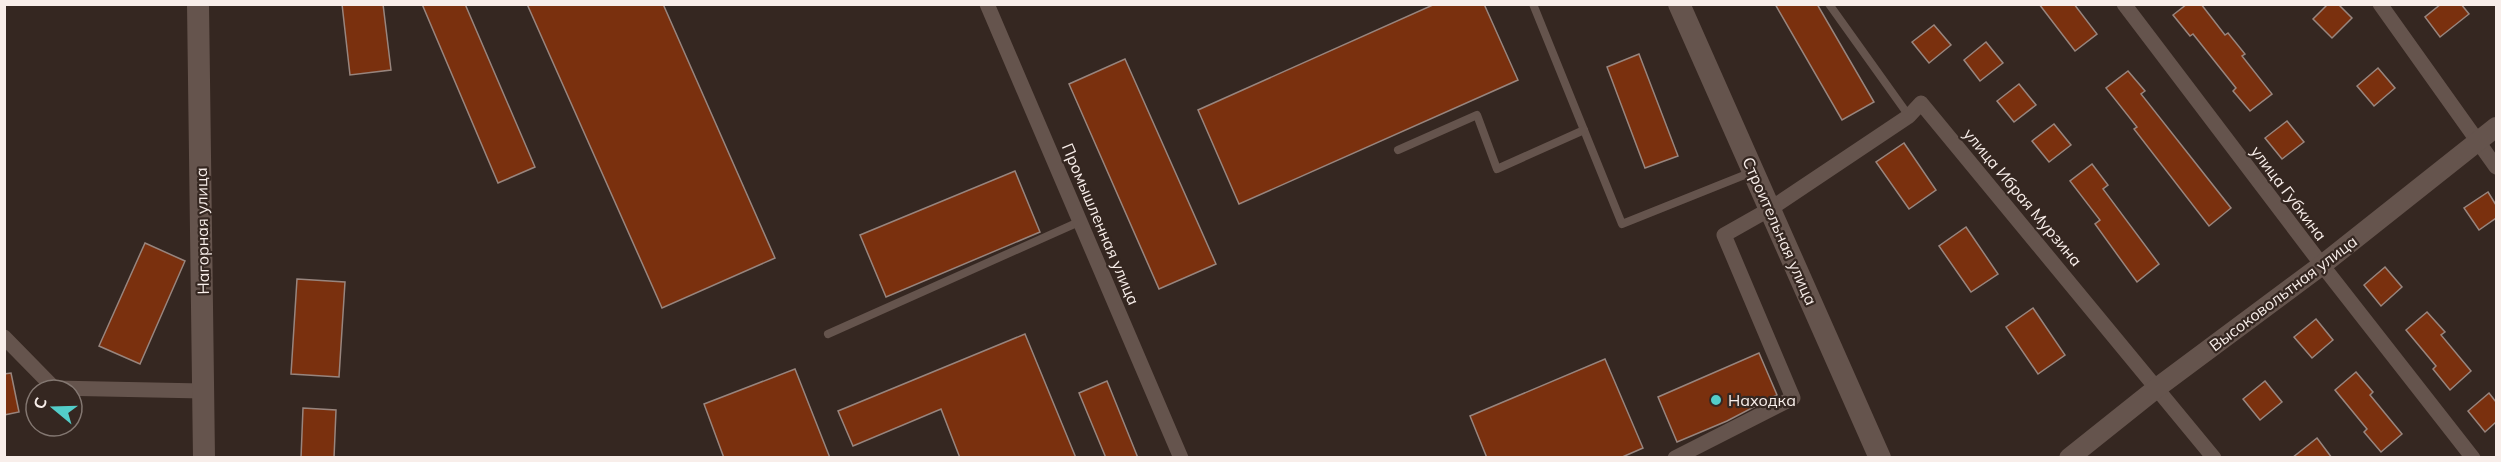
<svg xmlns="http://www.w3.org/2000/svg" width="2501" height="462" viewBox="0 0 2501 462" font-family="Mulish,sans-serif">
<rect width="100%" height="100%" fill="#352721"/>
<g fill="#7a300e" stroke="#98857e" stroke-width="1.5">
<polygon points="342,4 383,4 391,70 350,75"/>
<polygon points="422,4 465,4 535,167 498,183"/>
<polygon points="527,4 663,4 775,258 662,308"/>
<polygon points="1435,4 1484,4 1518,80 1239,204 1198,110"/>
<polygon points="1775,4 1817,4 1874,102 1842,120"/>
<polygon points="2039,4 2074,4 2097,34 2075,51"/>
<polygon points="2187,4 2201,4 2225,35 2228,33 2245,54 2242,56 2272,94 2250,111 2233,91 2236,88 2193,34 2190,36 2173,15"/>
<polygon points="2328,4 2338,4 2352,18 2332,38 2313,19"/>
<polygon points="2441,4 2461,4 2469,14 2440,37 2425,17"/>
<polygon points="1934,25 1951,45 1929,63 1912,42"/>
<polygon points="1986,42 2003,63 1980,81 1964,60"/>
<polygon points="1639,54 1678,156 1645,168 1607,67"/>
<polygon points="1125,59 1216,264 1159,289 1069,84"/>
<polygon points="2378,68 2395,88 2374,106 2357,86"/>
<polygon points="2128,71 2145,91 2141,94 2231,208 2209,226 2134,129 2137,127 2106,88"/>
<polygon points="2019,84 2036,105 2014,122 1997,101"/>
<polygon points="2287,121 2304,142 2282,159 2265,138"/>
<polygon points="2054,124 2071,145 2049,162 2032,141"/>
<polygon points="1904,143 1936,190 1909,209 1876,162"/>
<polygon points="2092,164 2108,185 2103,189 2159,264 2137,282 2095,224 2100,220 2070,181"/>
<polygon points="1015,171 1040,232 886,297 860,235"/>
<polygon points="2488,192 2496,205 2496,218 2479,230 2464,208"/>
<polygon points="1966,227 1998,274 1971,292 1939,246"/>
<polygon points="145,243 185,261 140,364 99,346"/>
<polygon points="2385,267 2402,287 2381,306 2364,285"/>
<polygon points="297,279 345,282 339,377 291,374"/>
<polygon points="2033,308 2065,355 2038,374 2006,327"/>
<polygon points="2427,312 2445,332 2441,335 2471,371 2450,390 2433,369 2436,366 2406,330"/>
<polygon points="2316,319 2333,340 2312,358 2294,337"/>
<polygon points="1025,334 1076,458 960,458 941,409 853,446 838,411"/>
<polygon points="1759,353 1777,395 1727,421 1677,442 1658,397"/>
<polygon points="1605,359 1643,448 1620,458 1487,458 1470,416"/>
<polygon points="795,369 830,458 724,458 704,404"/>
<polygon points="2356,372 2373,392 2370,395 2402,434 2381,452 2364,432 2367,429 2335,390"/>
<polygon points="11,373 19,412 4,415 4,374"/>
<polygon points="1107,381 1138,458 1106,458 1079,393"/>
<polygon points="2265,381 2282,402 2260,420 2243,399"/>
<polygon points="2489,393 2496,402 2496,422 2485,432 2468,411"/>
<polygon points="303,408 336,410 334,458 301,458"/>
<polygon points="2317,438 2332,458 2292,458"/>
</g>
<g fill="none" stroke-linecap="round" stroke-linejoin="round">
<g stroke="#65544d" stroke-width="8">
<polyline points="1533,4 1622,224 1752,172"/>
<polyline points="1829,4 1909,116"/>
<polyline points="1398,150 1477,115 1497,169 1584,130"/>
<polyline points="828,334 1081,221"/>
</g>
<g stroke="#65544d" stroke-width="15">
<polyline points="987,4 1181,458"/>
<polyline points="2124,4 2322,265 2473,458"/>
<polyline points="2380,4 2496,167"/>
<polyline points="4,337 54,388 203,391"/>
<polyline points="1675,458 1793,398 1724,235 1770,209 1909,116 1921,103 2214,458"/>
</g>
<polyline stroke="#65544d" stroke-width="20" points="2069,458 2158,387 2322,265 2496,127"/>
<g stroke="#65544d" stroke-width="22">
<polyline points="198,4 204,458"/>
<polyline points="1679,4 1880,458"/>
</g>
</g>
<circle fill="#53cdc9" stroke="#352721" stroke-width="2" cx="1716" cy="400" r="6"/>
<g text-anchor="middle" stroke-width="4.5" stroke-linejoin="round" paint-order="stroke">
<g font-size="16" fill="#f8eeea" stroke="#352721">
<text transform="translate(2289 193) rotate(53)" y="6">улица Губкина</text>
<text transform="translate(2023 197) rotate(50)" y="6">улица Ибрая Мурзина</text>
<text transform="translate(1101 224) rotate(67)" y="6">Промышленная улица</text>
<text transform="translate(202 231) rotate(-91)" y="6">Нагорная улица</text>
<text transform="translate(1780 231) rotate(66)" y="6">Строительная улица</text>
<text transform="translate(2283 293) rotate(-37)" y="6">Высоковольтная улица</text>
</g>
<g font-size="16" fill="#f8eeea" stroke="#352721" text-anchor="start">
<text x="1728" y="406">Находка</text>
</g>
</g>
<rect width="2501" height="462" fill="none" stroke="#f8eeea" stroke-width="12"/>
<g transform="translate(54 408) rotate(289)"><circle r="28" fill="#352721" stroke="#837771" stroke-width="1.5"/>
<path d="M0-4.5L10 22L0 15L-10 22Z" fill="#53cdc9"/>
<text y="-9" font-size="16" font-weight="bold" text-anchor="middle" fill="#f8eeea">С</text>
</g>
</svg>
